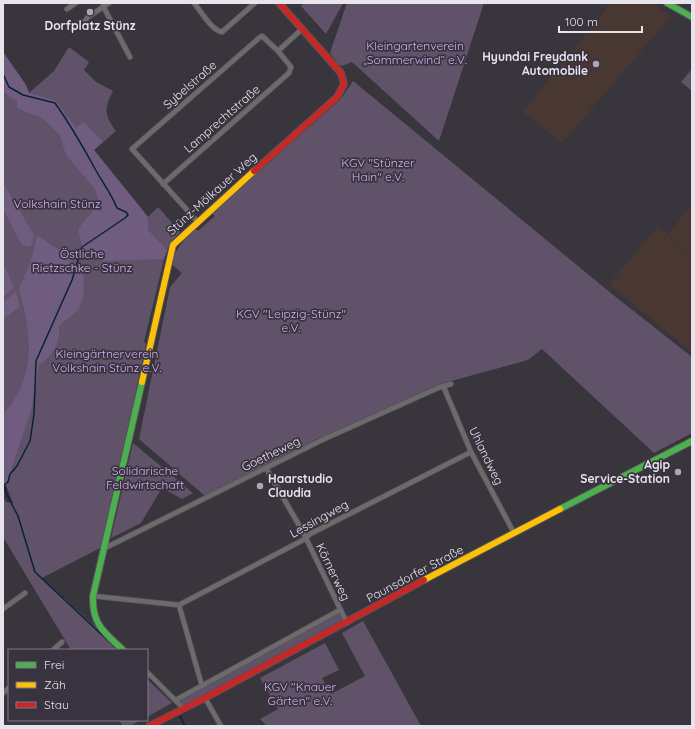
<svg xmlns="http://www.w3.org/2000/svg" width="695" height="729" viewBox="0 0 695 729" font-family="Quicksand,sans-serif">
<rect width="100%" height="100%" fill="#39353c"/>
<g fill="#493832">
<polygon points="611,3 650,3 671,16 562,143 523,112"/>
<polygon points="692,205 692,255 668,234"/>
<polygon points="658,227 692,256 692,352 609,284"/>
</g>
<g fill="#605369">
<polygon points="304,3 343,3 326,34 301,6"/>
<polygon points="347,3 484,3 439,141 352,62 342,66 338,64 330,53"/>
<path d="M69 47 89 62 84 70 96 82 113 91C104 109 104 115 116 131L94 150 148 217 158 207 180 232 170 243 164 259 144 342 146 344 102 547 42 578 100 631 117 650H71L3 537V496L6 502 13 503 6 485 3 486V52L26 85 29 93 54 71Z"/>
<polygon points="692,69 692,91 681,82"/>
<path d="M353 81 612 294 692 357V433L654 453 542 349 528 360 440 384 324 438 321 437 205 496 139 439 170 287 182 273 170 263C177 249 183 240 194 230H199L215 216 212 213 340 100Z"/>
<polygon points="133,443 193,493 182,499 162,488 141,523 111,538"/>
<polygon points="340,610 347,623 183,708 176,700"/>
<polygon points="363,621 421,726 267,726 260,719 278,709 260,678 325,643 339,670 322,678 331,694 365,676 342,633"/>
<polygon points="147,679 172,703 147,717"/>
<polygon points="119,720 141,720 130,726 123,726"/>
</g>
<g fill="#6f5c7f">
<polygon points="3,52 26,85 29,93 56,101 76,128 84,122 103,142 94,150 148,217 148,230 167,250 164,259 104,261 78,255 82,245 78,229 99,203 95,189 66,155 60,135 42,118 17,108 17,100 10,97 3,91"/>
<polygon points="3,183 34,235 31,247 22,245 3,209"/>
<path d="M37 235 66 255 74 262 84 277 83 297 78 310 59 326C61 343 53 356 39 365L31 410 6 485 3 483V414C37 378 32 333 19 289L32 258Z"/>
<polygon points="5,266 14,288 3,297 3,268"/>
<polygon points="16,292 20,307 3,319 3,302"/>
</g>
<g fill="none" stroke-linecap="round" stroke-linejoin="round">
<g stroke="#072336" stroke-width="1.5">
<path d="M3 74 9 87 23 95 55 103C70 124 82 145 94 167 102 182 111 193 117 208L126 212 128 215 125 218 82 247 72 280 36 361 34 414 30 441 17 466 10 474 8 482 4 485 7 495 18 516 35 572 118 650"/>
<polyline points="147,676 162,690"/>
<polyline points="180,716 185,726"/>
</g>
<g stroke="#555257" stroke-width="6">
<g id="street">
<path d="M194 3C201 11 211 30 222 32L255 3"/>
<polyline points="103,6 130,57"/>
<polyline points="67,9 76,3"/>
<polyline points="80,27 88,17 109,3"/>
<polyline points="163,184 289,73 291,67 278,51"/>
<polyline points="197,221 132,149 259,38 262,36 278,51 302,29"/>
<polyline points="443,387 445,390 471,452 514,533"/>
<polyline points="266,468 303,532 347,623"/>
<polyline points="103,549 322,440 440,387 451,384"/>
<polyline points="93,596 179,605 305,539 310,534 471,452"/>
<polyline points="179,605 202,686"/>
<polyline points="3,609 25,593"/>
<polyline points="53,650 62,642"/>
<polyline points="147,672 183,708"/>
<polyline points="3,693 9,688"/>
<polyline points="205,698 221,726"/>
<polyline points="176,700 340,610"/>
</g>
</g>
<g stroke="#555257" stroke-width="8">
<g id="fast">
<polyline points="667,3 692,17"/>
<polyline points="560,509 692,441"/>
<path d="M123 650C104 632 92 625 93 596L142 382"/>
</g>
</g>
<g stroke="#555257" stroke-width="8">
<g id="slow">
<polyline points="142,382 173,245 254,171"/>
<polyline points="424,580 560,509"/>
</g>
</g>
<g stroke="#555257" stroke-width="8">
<g id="jam">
<polyline points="254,171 337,97 344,84 341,73 279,3"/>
<polyline points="149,726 205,698 424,580"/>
</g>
</g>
<use href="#street" stroke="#6d6a6b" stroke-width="4.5"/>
<use href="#fast" stroke="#4caf50" stroke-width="6"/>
<use href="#slow" stroke="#ffc107" stroke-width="6"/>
<use href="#jam" stroke="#c62828" stroke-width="6"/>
</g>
<g fill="#aba7ae" stroke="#39323f" stroke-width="1.5">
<circle cx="90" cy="12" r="4"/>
<circle cx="596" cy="64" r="4"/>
<circle cx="678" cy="472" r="4"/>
<circle cx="260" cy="486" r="4"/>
</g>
<g text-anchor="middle" stroke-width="3.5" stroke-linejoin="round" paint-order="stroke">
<g font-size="12" font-weight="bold" fill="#e8e4ec" stroke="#39323f" text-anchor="end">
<text x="90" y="30" text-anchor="middle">Dorfplatz Stünz</text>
<text x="588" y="61">Hyundai Freydank<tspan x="588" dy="14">Automobile</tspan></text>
<text x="670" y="469">Agip<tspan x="670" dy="14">Service-Station</tspan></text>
<text x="268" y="483" text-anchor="start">Haarstudio<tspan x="268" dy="14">Claudia</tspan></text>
</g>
<g font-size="12" fill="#d3afee" stroke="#39323f">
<text x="415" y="50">Kleingartenverein<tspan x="415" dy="14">„Sommerwind“ e.V.</tspan></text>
<text x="378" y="167">KGV "Stünzer<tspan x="378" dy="14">Hain" e.V.</tspan></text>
<text x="57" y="208">Volkshain Stünz</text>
<text x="82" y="258">Östliche<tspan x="82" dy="14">Rietzschke - Stünz</tspan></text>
<text x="291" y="318">KGV "Leipzig-Stünz"<tspan x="291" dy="14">e.V.</tspan></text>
<text x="107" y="358">Kleingärtnerverein<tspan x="107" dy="14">Volkshain Stünz e.V.</tspan></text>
<text x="145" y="475">Solidarische<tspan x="145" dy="14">Feldwirtschaft</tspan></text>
<text x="300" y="691">KGV "Knauer<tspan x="300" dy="14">Gärten" e.V.</tspan></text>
</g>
<g font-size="12" fill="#e8e4ec" stroke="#39323f">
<text transform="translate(190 85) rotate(-41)" y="4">Sybelstraße</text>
<text transform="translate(222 119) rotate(-41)" y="4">Lamprechtstraße</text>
<text transform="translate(212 194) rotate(-42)" y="4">Stünz-Mölkauer Weg</text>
<text transform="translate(271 454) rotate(-26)" y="4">Goetheweg</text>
<text transform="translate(486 456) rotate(64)" y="4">Uhlandweg</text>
<text transform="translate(319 519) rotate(-29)" y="4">Lessingweg</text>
<text transform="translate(333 572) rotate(64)" y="4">Körnerweg</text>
<text transform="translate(415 574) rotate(-28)" y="4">Paunsdorfer Straße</text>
</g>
</g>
<rect width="695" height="729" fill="none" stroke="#e8e4ec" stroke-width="8"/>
<rect x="8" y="649" width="140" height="72" fill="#39323f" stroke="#7f7984"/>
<rect x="16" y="662" width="20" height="6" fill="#4caf50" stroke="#7f7984"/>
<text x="44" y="669" font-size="12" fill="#e8e4ec">Frei</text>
<rect x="16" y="682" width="20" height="6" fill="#ffc107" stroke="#7f7984"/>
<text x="44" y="689" font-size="12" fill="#e8e4ec">Zäh</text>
<rect x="16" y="702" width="20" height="6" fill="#c62828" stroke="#7f7984"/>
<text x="44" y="709" font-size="12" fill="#e8e4ec">Stau</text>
<path d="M559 26v6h83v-6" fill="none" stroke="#e8e4ec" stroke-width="2"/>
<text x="565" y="26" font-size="12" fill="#e8e4ec" stroke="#39323f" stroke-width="3" paint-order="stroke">100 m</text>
</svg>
